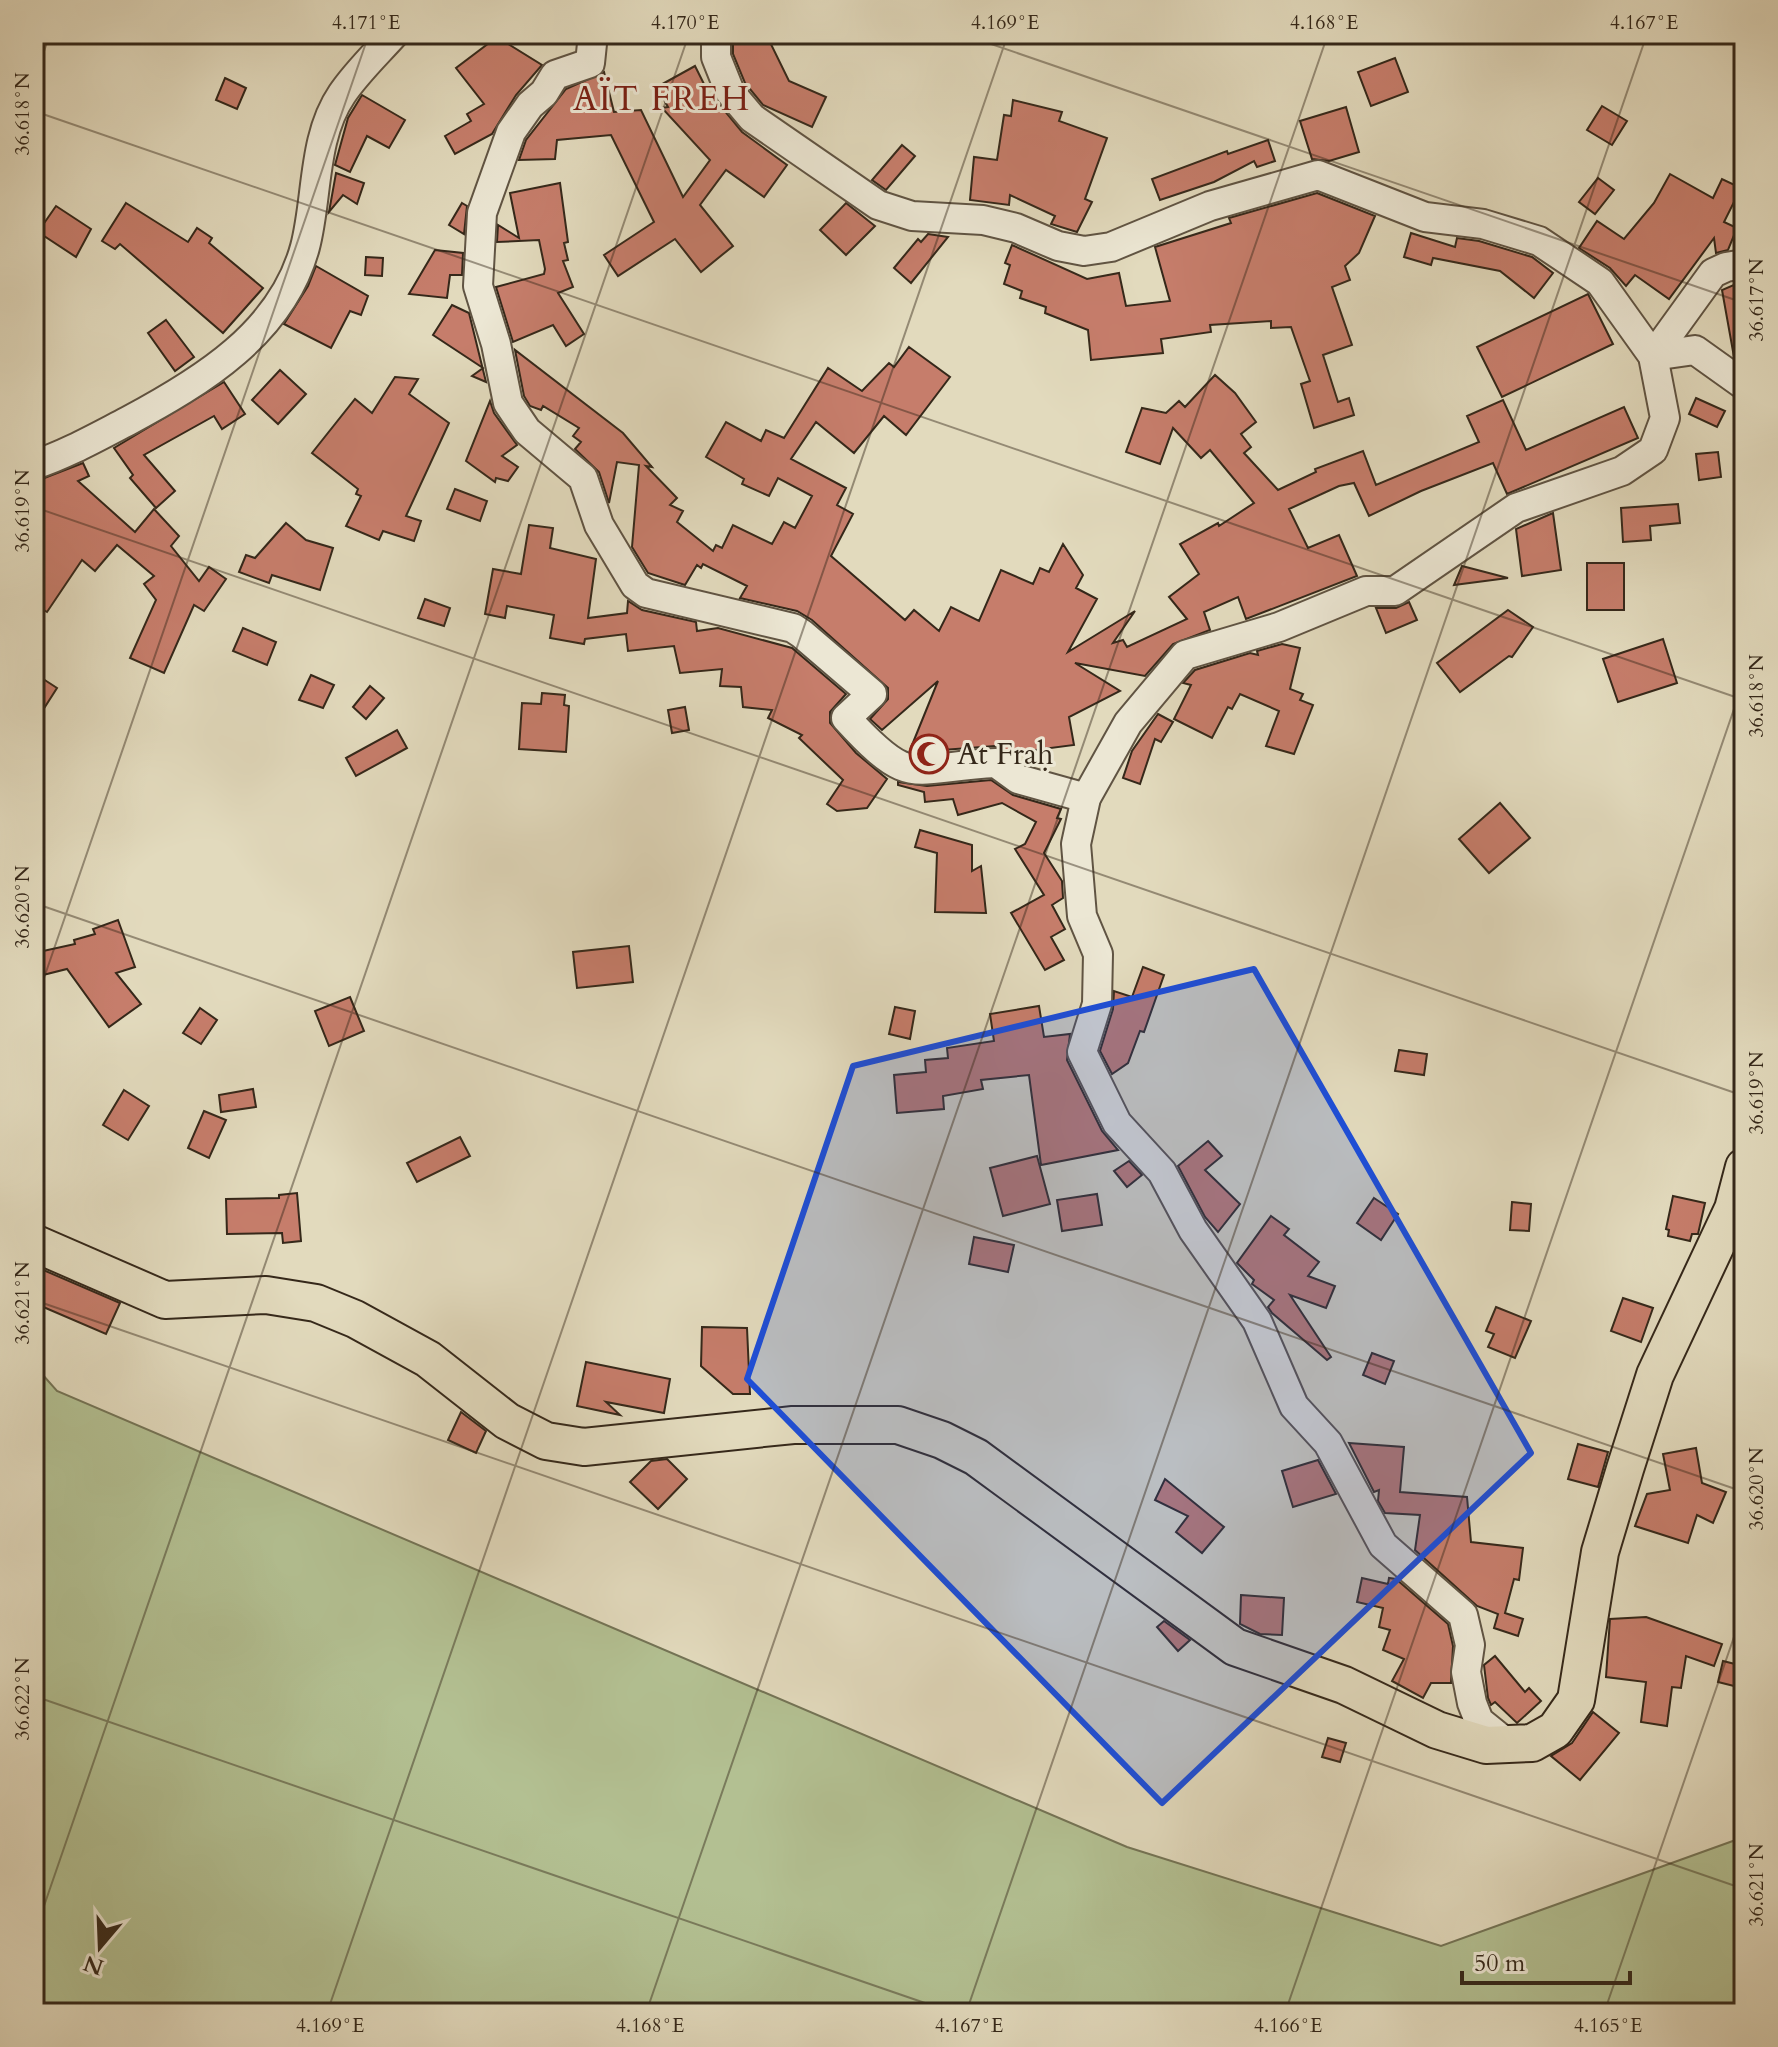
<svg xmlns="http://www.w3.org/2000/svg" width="1778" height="2047" viewBox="0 0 1778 2047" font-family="Cardo,serif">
<rect width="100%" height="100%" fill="#e2dabd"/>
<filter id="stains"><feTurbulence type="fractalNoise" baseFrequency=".0025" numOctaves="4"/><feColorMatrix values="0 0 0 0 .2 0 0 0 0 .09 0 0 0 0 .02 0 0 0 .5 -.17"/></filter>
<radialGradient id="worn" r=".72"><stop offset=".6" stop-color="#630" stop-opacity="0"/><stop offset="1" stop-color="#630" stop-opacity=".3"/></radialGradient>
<polygon fill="#b3c092" stroke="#747456" stroke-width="2" points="34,1365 57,1391 1127,1847 1441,1946 1744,1837 1744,2013 34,2013"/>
<g fill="#c67d6b" stroke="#35281a" stroke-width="2">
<polygon points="746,34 766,34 789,81 826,97 812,127 763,105 745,83 733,54 733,40"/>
<polygon points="497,37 542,65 516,95 492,134 455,154 445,136 471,121 467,114 484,104 456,68"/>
<polygon points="1395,58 1408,92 1371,106 1358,72"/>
<polygon points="695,66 705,86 703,91 715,99 742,132 787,165 764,197 726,170 700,205 733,246 701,272 675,239 618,276 604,255 654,222 611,135 557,140 555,159 519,160 526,140 566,89 604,72 614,112 641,110 683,197 710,160 662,108 668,107 657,87"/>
<polygon points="225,78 246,88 237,109 216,100"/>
<polygon points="362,95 405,120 389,148 367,136 350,172 335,165 348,118"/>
<polygon points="1013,100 1062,112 1059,121 1107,138 1085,199 1092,202 1077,232 1051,224 1055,216 1010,195 1009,205 970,200 974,157 997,160 1004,115 1011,116"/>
<polygon points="1602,106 1627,121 1612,145 1587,130"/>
<polygon points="1346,107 1359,152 1329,161 1312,159 1300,121"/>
<polygon points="1268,140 1275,161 1257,167 1254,161 1214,182 1160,200 1152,179 1227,151 1228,154"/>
<polygon points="902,145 915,156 886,190 872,180"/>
<polygon points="336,173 364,183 357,204 343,195 329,212"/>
<polygon points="1670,174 1713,198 1722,179 1741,188 1724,222 1737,228 1728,250 1716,253 1714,238 1669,299 1635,275 1626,286 1610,268 1579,248 1597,221 1624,239 1654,203"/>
<polygon points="1598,178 1614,190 1595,214 1579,202"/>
<polygon points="560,183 568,242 564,243 568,260 563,261 573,287 558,293 584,334 566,346 553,325 513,342 496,287 544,274 545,269 539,240 497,242 498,225 519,238 510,193"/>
<polygon points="1317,193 1375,216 1359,253 1345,266 1350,280 1332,287 1352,345 1323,355 1338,402 1349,398 1354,415 1314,428 1301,384 1310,381 1291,327 1271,328 1271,321 1210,325 1211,332 1161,339 1163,353 1091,360 1088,330 1045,313 1046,307 1020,298 1022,291 1004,284 1010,265 1005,263 1012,245 1087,279 1119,273 1126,306 1170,301 1155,247 1231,223 1229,218"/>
<polygon points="126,203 188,242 197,228 212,238 209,243 263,288 223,333 120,244 115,249 102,241"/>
<polygon points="462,203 467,206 464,234 449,225"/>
<polygon points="846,203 875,226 846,255 820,230"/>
<polygon points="56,206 91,229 76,257 38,232"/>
<polygon points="1411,233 1455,247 1457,238 1479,241 1532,257 1553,273 1534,298 1500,271 1433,258 1431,265 1404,257"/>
<polygon points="928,234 948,237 911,283 894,268 918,239 921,242"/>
<polygon points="435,250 463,253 462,275 450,275 447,298 409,294"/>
<polygon points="366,257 383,258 382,276 365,275"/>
<polygon points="316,266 368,296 361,315 350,311 331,348 284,324 308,286"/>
<polygon points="1743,281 1744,360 1739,361 1734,357 1722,290"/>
<polygon points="1588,294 1613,344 1502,397 1477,347"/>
<polygon points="452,305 469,313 486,382 472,376 483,368 433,335"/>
<polygon points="166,320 194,357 175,371 148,333"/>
<polygon points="909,347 950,377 906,435 884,416 854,453 816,422 791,459 846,488 837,505 853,514 831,556 905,620 914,610 939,631 951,607 979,621 1001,570 1033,584 1040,568 1049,572 1063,544 1083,575 1076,588 1097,599 1068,652 1135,611 1113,643 1123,640 1127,647 1187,619 1169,597 1199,574 1180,544 1218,523 1219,526 1254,503 1210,450 1201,458 1173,428 1160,464 1126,452 1142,408 1166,413 1179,401 1185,407 1215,375 1235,393 1256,422 1241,434 1251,447 1244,453 1278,490 1316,472 1315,469 1363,451 1376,485 1479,442 1467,416 1503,400 1526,450 1624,407 1638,438 1507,494 1493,463 1421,491 1369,516 1354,483 1339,486 1289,509 1308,548 1339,535 1357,576 1246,619 1238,597 1204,612 1210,630 1173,644 1145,676 1075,663 1120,691 1069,717 1074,745 1012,753 995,746 916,752 910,750 938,681 882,730 870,719 888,699 888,688 812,620 797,611 740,598 747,586 703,564 701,568 697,565 685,585 648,573 632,547 639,465 617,462 609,503 599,472 575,449 581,442 573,436 579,428 543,406 541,410 530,406 524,396 515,350 623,433 652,467 646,466 677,498 670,505 683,511 677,522 713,551 716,545 722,548 733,525 772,544 784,522 795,528 812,496 778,478 769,496 742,484 744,479 706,457 726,422 761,441 766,430 784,438 828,368 862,391 889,363 894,367"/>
<polygon points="280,370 306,394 278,424 252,400"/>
<polygon points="395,377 418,379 409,394 449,423 406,516 421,521 414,541 383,531 379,540 346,526 361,496 356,494 358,489 312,453 355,399 372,413"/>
<polygon points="224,382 245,414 222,429 214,416 144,455 175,491 156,508 130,478 133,475 114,448"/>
<polygon points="1696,398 1725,411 1717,427 1689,414"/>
<polygon points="490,401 494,413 517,445 502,456 518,467 508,481 496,478 495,482 466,461"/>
<polygon points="1718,452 1721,477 1699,480 1696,454"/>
<polygon points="83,463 89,476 78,481 135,532 154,509 179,536 171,546 199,581 209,567 226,579 204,611 194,605 164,673 130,658 156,600 144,584 154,576 117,545 95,571 82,560 47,612 34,604 34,482"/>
<polygon points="455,489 487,501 480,521 447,509"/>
<polygon points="1678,504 1680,523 1650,526 1651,540 1623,542 1621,508"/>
<polygon points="1553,513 1561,570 1522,576 1516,529"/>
<polygon points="286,523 306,540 333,548 320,590 272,575 269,583 239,572 246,555 255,558"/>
<polygon points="529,525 553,528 550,548 596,559 588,618 627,613 628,601 642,610 696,622 697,631 718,628 792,648 846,694 830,712 830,723 856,753 887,779 867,808 837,811 827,804 843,780 799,738 802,735 768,718 772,710 743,707 741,687 720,686 722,669 680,673 674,646 628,651 626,634 585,639 584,644 550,638 554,615 507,606 505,618 485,614 493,569 521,574"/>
<rect x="1587" y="563" width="37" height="47"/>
<polygon points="1462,566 1508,578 1454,585"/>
<polygon points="425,599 450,608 444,626 418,618"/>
<polygon points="1409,602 1417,620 1386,633 1376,608 1396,608"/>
<polygon points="1508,610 1533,627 1512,657 1509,656 1460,692 1437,663"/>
<polygon points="243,628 276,642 267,665 233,651"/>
<polygon points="1663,639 1677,683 1618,702 1603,659"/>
<polygon points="1282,644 1300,648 1290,689 1303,694 1300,700 1313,705 1294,754 1266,746 1279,711 1240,694 1232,709 1228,707 1212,738 1174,719 1191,685 1183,683 1195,670 1250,653 1258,655 1257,651"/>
<polygon points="34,673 57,688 34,724"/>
<polygon points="311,675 334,685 323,708 299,700"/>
<polygon points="370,686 384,698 366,719 353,707"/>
<polygon points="542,693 565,695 564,705 569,706 566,752 519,749 522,703 541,704"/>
<polygon points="685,707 689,730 672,733 668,710"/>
<polygon points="1158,714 1173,722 1161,742 1155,739 1140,784 1123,778 1132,751"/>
<polygon points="397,730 407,748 356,776 346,758"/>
<polygon points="991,780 1013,795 1061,809 1057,818 1061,819 1044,853 1062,881 1063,898 1052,905 1065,929 1051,937 1064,960 1045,970 1011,913 1044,895 1015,849 1025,844 1036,822 1002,803 958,815 953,799 925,802 924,792 898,785 898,782 927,786"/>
<polygon points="1500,803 1530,838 1489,873 1459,839"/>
<polygon points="920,830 972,845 972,871 981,866 986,913 935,912 937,853 915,847"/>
<polygon points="118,920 135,967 116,973 141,1004 109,1027 67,969 39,976 34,953 75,944 74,940 95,934 93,929"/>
<polygon points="629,946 633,982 577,988 573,952"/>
<polygon points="1143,967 1164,975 1144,1032 1140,1031 1128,1063 1112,1074 1100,1051 1113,1009 1114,991 1132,997"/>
<polygon points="350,997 364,1031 329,1046 315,1011"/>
<polygon points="1039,1006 1044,1037 1070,1034 1067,1060 1102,1131 1118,1150 1041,1165 1029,1075 981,1080 983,1089 943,1096 944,1109 897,1113 894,1075 926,1072 925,1060 948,1058 947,1048 994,1041 990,1014"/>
<polygon points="895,1007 915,1011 910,1039 889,1034"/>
<polygon points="200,1008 217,1020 201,1044 183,1033"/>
<polygon points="1399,1050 1427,1054 1424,1075 1395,1071"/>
<polygon points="253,1089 256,1107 221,1112 219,1095"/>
<polygon points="124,1090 149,1106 128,1140 103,1125"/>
<polygon points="204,1111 226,1120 209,1158 188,1148"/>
<polygon points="460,1137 470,1156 417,1182 407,1163"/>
<polygon points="1208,1141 1222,1156 1205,1170 1240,1204 1218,1232 1205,1217 1178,1166"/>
<polygon points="1037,1156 1050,1204 1003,1216 990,1168"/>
<polygon points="1129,1161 1142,1175 1127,1187 1114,1171"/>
<polygon points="297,1193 301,1241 283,1243 282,1233 227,1234 226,1199 279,1198 279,1195"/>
<polygon points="1097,1194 1102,1225 1062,1231 1057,1200"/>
<polygon points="1673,1196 1705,1203 1698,1234 1692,1234 1690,1241 1668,1236 1669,1230 1666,1229"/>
<polygon points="1374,1198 1398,1214 1381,1240 1357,1223"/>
<polygon points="1512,1202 1531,1204 1529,1231 1510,1230"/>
<polygon points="1271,1216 1289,1229 1284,1235 1319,1262 1308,1276 1335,1286 1326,1308 1290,1295 1331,1357 1327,1360 1272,1313 1268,1307 1274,1300 1252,1284 1254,1280 1237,1263"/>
<polygon points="974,1237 1014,1245 1008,1272 969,1264"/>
<polygon points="34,1266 120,1303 106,1334 34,1303"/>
<polygon points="1623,1298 1653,1308 1641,1342 1611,1331"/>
<polygon points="1496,1307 1531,1321 1515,1358 1488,1347 1494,1334 1486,1331"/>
<polygon points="702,1327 747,1328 750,1394 733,1394 701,1366"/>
<polygon points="1372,1353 1394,1361 1385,1384 1363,1375"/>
<polygon points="586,1362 670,1379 664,1413 606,1402 620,1415 577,1406"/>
<polygon points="461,1412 486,1431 476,1453 448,1440"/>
<polygon points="1349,1443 1404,1447 1400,1492 1467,1497 1471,1542 1523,1548 1519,1580 1514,1579 1505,1613 1523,1619 1518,1636 1494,1628 1498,1614 1477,1606 1415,1550 1420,1515 1385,1513 1378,1501 1379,1490 1374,1492"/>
<polygon points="1578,1444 1608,1452 1598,1487 1568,1479"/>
<polygon points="1696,1448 1702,1483 1726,1492 1713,1523 1697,1515 1688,1543 1635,1526 1647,1494 1670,1490 1663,1454"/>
<polygon points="667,1459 687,1479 658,1509 630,1482 651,1461"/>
<polygon points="1318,1460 1336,1494 1293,1507 1282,1471"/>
<polygon points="1165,1479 1224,1527 1202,1553 1176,1532 1188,1516 1155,1500"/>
<polygon points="1362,1578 1388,1584 1389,1578 1396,1579 1448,1624 1453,1646 1451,1683 1431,1683 1423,1698 1392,1681 1404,1659 1383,1650 1390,1630 1379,1627 1383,1608 1357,1602"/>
<polygon points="1241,1595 1284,1598 1282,1635 1260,1634 1240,1624"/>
<polygon points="1646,1617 1722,1644 1714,1666 1686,1656 1681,1688 1672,1687 1667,1726 1641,1722 1646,1682 1606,1677 1610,1619"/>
<polygon points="1164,1621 1190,1640 1178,1651 1157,1627"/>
<polygon points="1495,1656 1525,1692 1529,1688 1541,1701 1517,1723 1495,1702 1491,1705 1488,1698 1484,1665"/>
<polygon points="1723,1661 1743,1666 1738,1687 1718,1682"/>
<polygon points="1593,1712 1619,1733 1580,1780 1551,1756 1572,1743"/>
<polygon points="1328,1738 1346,1743 1340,1762 1322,1757"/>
</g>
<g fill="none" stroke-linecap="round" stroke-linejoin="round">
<g stroke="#605443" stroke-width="32">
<g id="minor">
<path d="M593 34 590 63 555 75 544 93 530 105 511 132 482 213 478 286 496 344 508 403 527 431 583 478 599 525 635 585 646 593 793 628 802 634 872 694 846 718C912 790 909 767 996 763L1018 779 1086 798"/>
<polyline points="716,34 716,57 730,92 752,118 878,205 912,216 983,220 1016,228 1058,246 1084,251 1111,247 1210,206 1318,175 1425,217 1483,224 1539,241 1600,282 1653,356 1665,418 1653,450 1622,471 1516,508 1395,591 1366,591 1279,627 1185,655 1128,723 1086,798 1076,844 1082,916 1098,954 1097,1004 1082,1052 1117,1123 1162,1172 1193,1230 1257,1321 1294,1406 1328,1443 1383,1545 1463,1615 1470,1645 1466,1672 1472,1703 1479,1721 1510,1746"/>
<polyline points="1653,356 1713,273 1726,267 1744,264"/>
<polyline points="1653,356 1695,350 1744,385"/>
<path d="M34 465C67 454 97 437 128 421 201 382 282 333 305 247 318 198 312 138 342 94 356 73 377 53 394 34"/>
</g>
</g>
<g stroke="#35281a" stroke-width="40">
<polyline id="major" points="34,1243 165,1300 266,1295 316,1303 355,1319 428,1359 507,1421 546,1441 584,1447 793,1425 898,1425 942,1440 976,1457 1235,1647 1344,1685 1437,1730 1486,1745 1532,1743 1555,1730 1576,1700 1600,1552 1625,1469 1655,1375 1733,1209 1744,1167"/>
</g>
<use href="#minor" stroke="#ece7d4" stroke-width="28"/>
<use href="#major" stroke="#e2dabd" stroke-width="36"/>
</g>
<path fill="#1d4ed8" fill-opacity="0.2" stroke="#1d4ed8" stroke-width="6" stroke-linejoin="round" d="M1254 969 1531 1453 1162 1803 747 1379 853 1066Z"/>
<path fill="none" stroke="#35281a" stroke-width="2" stroke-opacity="0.45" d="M962 34 1744 303M34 80 50 34M34 111 1744 700M34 507 1744 1096M34 903 1744 1492M34 1007 369 34M34 1300 1744 1889M34 1696 954 2013M34 1935 689 34M327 2013 1008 34M646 2013 1328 34M966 2013 1647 34M1285 2013 1744 680M1604 2013 1744 1608"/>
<defs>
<g id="mosque-ring" transform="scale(2)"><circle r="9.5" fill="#ece7d4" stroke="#8f2418" stroke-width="1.5"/><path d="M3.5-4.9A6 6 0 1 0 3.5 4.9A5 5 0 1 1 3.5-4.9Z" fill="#8f2418"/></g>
</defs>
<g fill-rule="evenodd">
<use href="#mosque-ring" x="929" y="754"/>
</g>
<g text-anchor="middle" stroke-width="6" stroke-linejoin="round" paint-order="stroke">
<g font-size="30" fill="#35281a" stroke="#ece7d4" text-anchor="start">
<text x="957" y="764">At Fraḥ</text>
</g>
<g font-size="34" letter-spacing="2" fill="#7a1f14" stroke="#ece7d4">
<text x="662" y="110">AÏT FREH</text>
</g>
</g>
<rect width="1778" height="2047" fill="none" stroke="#e2dabd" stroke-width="88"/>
<g transform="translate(100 1947) rotate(199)" stroke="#ece7d4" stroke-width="6" paint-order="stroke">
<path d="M0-6L14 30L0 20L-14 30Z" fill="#35281a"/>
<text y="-12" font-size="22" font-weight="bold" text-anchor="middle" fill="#35281a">N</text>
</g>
<path d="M1462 1971v12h168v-12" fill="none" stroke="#35281a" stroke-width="4"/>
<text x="1474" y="1971" font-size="24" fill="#35281a" stroke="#ece7d4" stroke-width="6" paint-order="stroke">50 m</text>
<rect x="44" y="44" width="1690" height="1959" fill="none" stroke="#35281a" stroke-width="3"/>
<g font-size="20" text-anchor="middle" fill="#35281a">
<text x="366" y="29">4.171°E</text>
<text x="685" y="29">4.170°E</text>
<text x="1005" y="29">4.169°E</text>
<text x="1324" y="29">4.168°E</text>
<text x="1644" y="29">4.167°E</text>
<text transform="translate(22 114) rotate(-90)" y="7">36.618°N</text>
<text transform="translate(1756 300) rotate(-90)" y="7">36.617°N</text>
<text transform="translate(22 511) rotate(-90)" y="7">36.619°N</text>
<text transform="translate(1756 696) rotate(-90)" y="7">36.618°N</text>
<text transform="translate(22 907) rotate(-90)" y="7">36.620°N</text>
<text transform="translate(1756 1093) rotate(-90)" y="7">36.619°N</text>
<text transform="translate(22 1303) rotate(-90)" y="7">36.621°N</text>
<text transform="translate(1756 1489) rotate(-90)" y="7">36.620°N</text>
<text transform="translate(22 1699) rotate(-90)" y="7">36.622°N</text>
<text transform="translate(1756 1885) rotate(-90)" y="7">36.621°N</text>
<text x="330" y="2032">4.169°E</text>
<text x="650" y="2032">4.168°E</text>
<text x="969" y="2032">4.167°E</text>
<text x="1288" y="2032">4.166°E</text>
<text x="1608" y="2032">4.165°E</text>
</g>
<rect width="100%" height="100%" filter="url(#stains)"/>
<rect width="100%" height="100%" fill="url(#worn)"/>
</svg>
